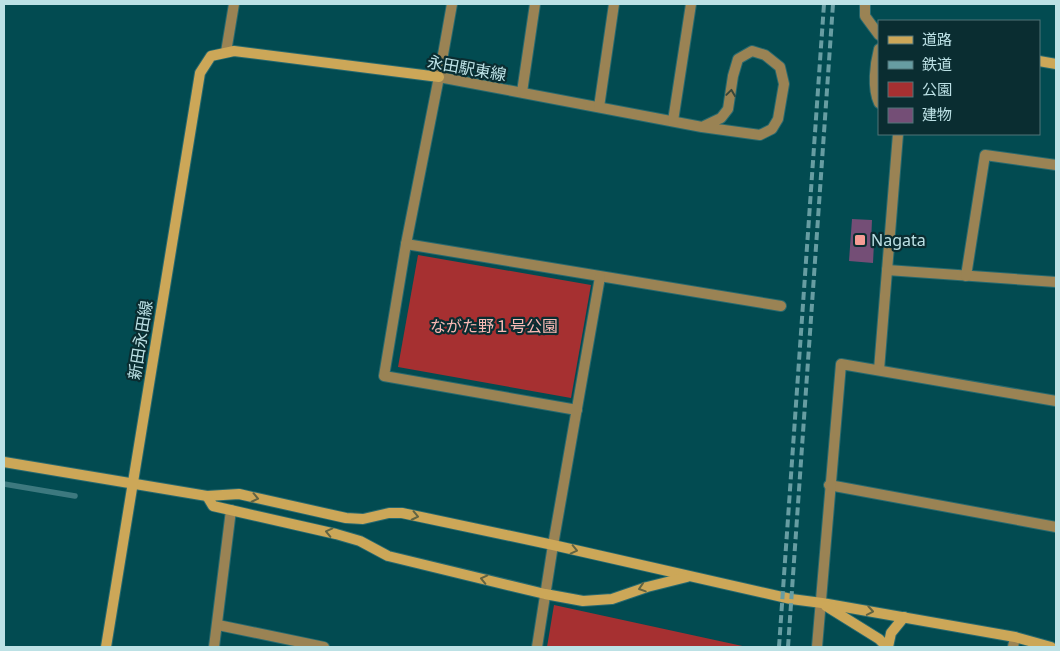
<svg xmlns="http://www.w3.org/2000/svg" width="1060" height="651" viewBox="0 0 1060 651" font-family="'Noto Sans','Noto Sans JP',sans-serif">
<rect width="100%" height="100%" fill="#024b51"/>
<g fill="#a63031">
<polygon points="418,255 591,285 571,398 398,367"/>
<polygon points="554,605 747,647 547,647"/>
</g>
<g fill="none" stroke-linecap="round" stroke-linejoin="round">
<polyline stroke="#3d797f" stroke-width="5.5" points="4,484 75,496"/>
</g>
<polygon fill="#744e76" points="852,219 872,220 871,243 874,243 873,263 849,261"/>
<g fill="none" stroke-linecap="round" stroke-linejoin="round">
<g stroke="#27696f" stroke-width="12">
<g id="street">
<polyline points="452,4 439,77 406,244 384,376 577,410"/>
<polyline points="865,4 865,16 879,35"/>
<path d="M879 49C875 64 872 88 879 103"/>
<polyline points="226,52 234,4"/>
<polyline points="439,77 702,127 760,135 772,129 778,119 784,84 780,67 765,55 752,51 738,59 733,76 728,109 721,118 702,127"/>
<polyline points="522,92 535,4"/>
<polyline points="599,107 614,4"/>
<polyline points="673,121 691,4"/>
<polyline points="406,244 781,306"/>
<polyline points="887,270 1056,282"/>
<polyline points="966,276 985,155 1056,165"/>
<polyline points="879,370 898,134"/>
<polyline points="829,485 1056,527"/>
<polyline points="218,625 324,647"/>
<polyline points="214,647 231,510"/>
<polyline points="537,647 553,545 600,277"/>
<polyline points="817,647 841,364 1056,401"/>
<polyline points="1013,647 1015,637"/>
</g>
</g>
<g stroke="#27696f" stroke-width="12">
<g id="secondary">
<polyline points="1039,61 1056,64"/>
<polyline points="4,462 207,496 239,494 346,518 363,519 389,513 402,513 553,545 791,599 822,603 1015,637 1051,647"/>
<polyline points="207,496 213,506 336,534 360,541 388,556 545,594 583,601 612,599 647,587 687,577"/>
<polyline points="826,606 879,639 887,647"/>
<polyline points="106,647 200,73 211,56 234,51 439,77"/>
<polyline points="888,647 891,633 904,617"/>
</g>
</g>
<use href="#street" stroke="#9a8354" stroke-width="10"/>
<use href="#secondary" stroke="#cca758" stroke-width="10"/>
<g stroke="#679da2" stroke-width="4" stroke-dasharray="8 4" stroke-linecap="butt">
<polyline points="779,647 824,4"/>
<polyline points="788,647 833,4"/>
</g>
</g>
<defs><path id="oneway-chevron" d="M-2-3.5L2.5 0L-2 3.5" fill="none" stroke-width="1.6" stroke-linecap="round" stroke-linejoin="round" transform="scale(1.25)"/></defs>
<use stroke="#35473c" href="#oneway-chevron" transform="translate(731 93) rotate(-82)"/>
<g stroke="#616443">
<use href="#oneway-chevron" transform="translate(255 498) rotate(12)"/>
<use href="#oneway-chevron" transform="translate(415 516) rotate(12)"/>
<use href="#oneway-chevron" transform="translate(329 532) rotate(-167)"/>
<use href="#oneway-chevron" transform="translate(574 550) rotate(13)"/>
<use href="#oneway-chevron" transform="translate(484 579) rotate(-167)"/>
<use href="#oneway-chevron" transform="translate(642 588) rotate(162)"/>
<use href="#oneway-chevron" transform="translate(870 611) rotate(10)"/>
</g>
<rect fill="#f59c95" stroke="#0a2d31" stroke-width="2" x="854" y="234" width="12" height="12" rx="2.5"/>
<g text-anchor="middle" stroke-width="4.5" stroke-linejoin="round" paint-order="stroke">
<g font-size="16" fill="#bce1e5" stroke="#0a2d31">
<text transform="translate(467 68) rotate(10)" y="6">永田駅東線</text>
<text transform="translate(140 340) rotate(-81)" y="6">新田永田線</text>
</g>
<g font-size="16" fill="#bce1e5" stroke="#0a2d31" text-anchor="start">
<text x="871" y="246">Nagata</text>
</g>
<g font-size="16" fill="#f9b9b4" stroke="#0a2d31">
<text x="494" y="332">ながた野１号公園</text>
</g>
</g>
<rect width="1060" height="651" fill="none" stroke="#bce1e5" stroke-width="10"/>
<rect x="878" y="20" width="162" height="115" fill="#0a2d31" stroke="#517579"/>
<rect x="888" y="36" width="25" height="8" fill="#cca758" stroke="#517579"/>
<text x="922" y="45" font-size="15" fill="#bce1e5">道路</text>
<rect x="888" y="61" width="25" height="8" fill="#679da2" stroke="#517579"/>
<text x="922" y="70" font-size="15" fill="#bce1e5">鉄道</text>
<rect x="888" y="82" width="25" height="15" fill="#a63031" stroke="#517579"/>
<text x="922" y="95" font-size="15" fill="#bce1e5">公園</text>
<rect x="888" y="108" width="25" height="15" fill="#744e76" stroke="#517579"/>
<text x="922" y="120" font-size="15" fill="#bce1e5">建物</text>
</svg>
